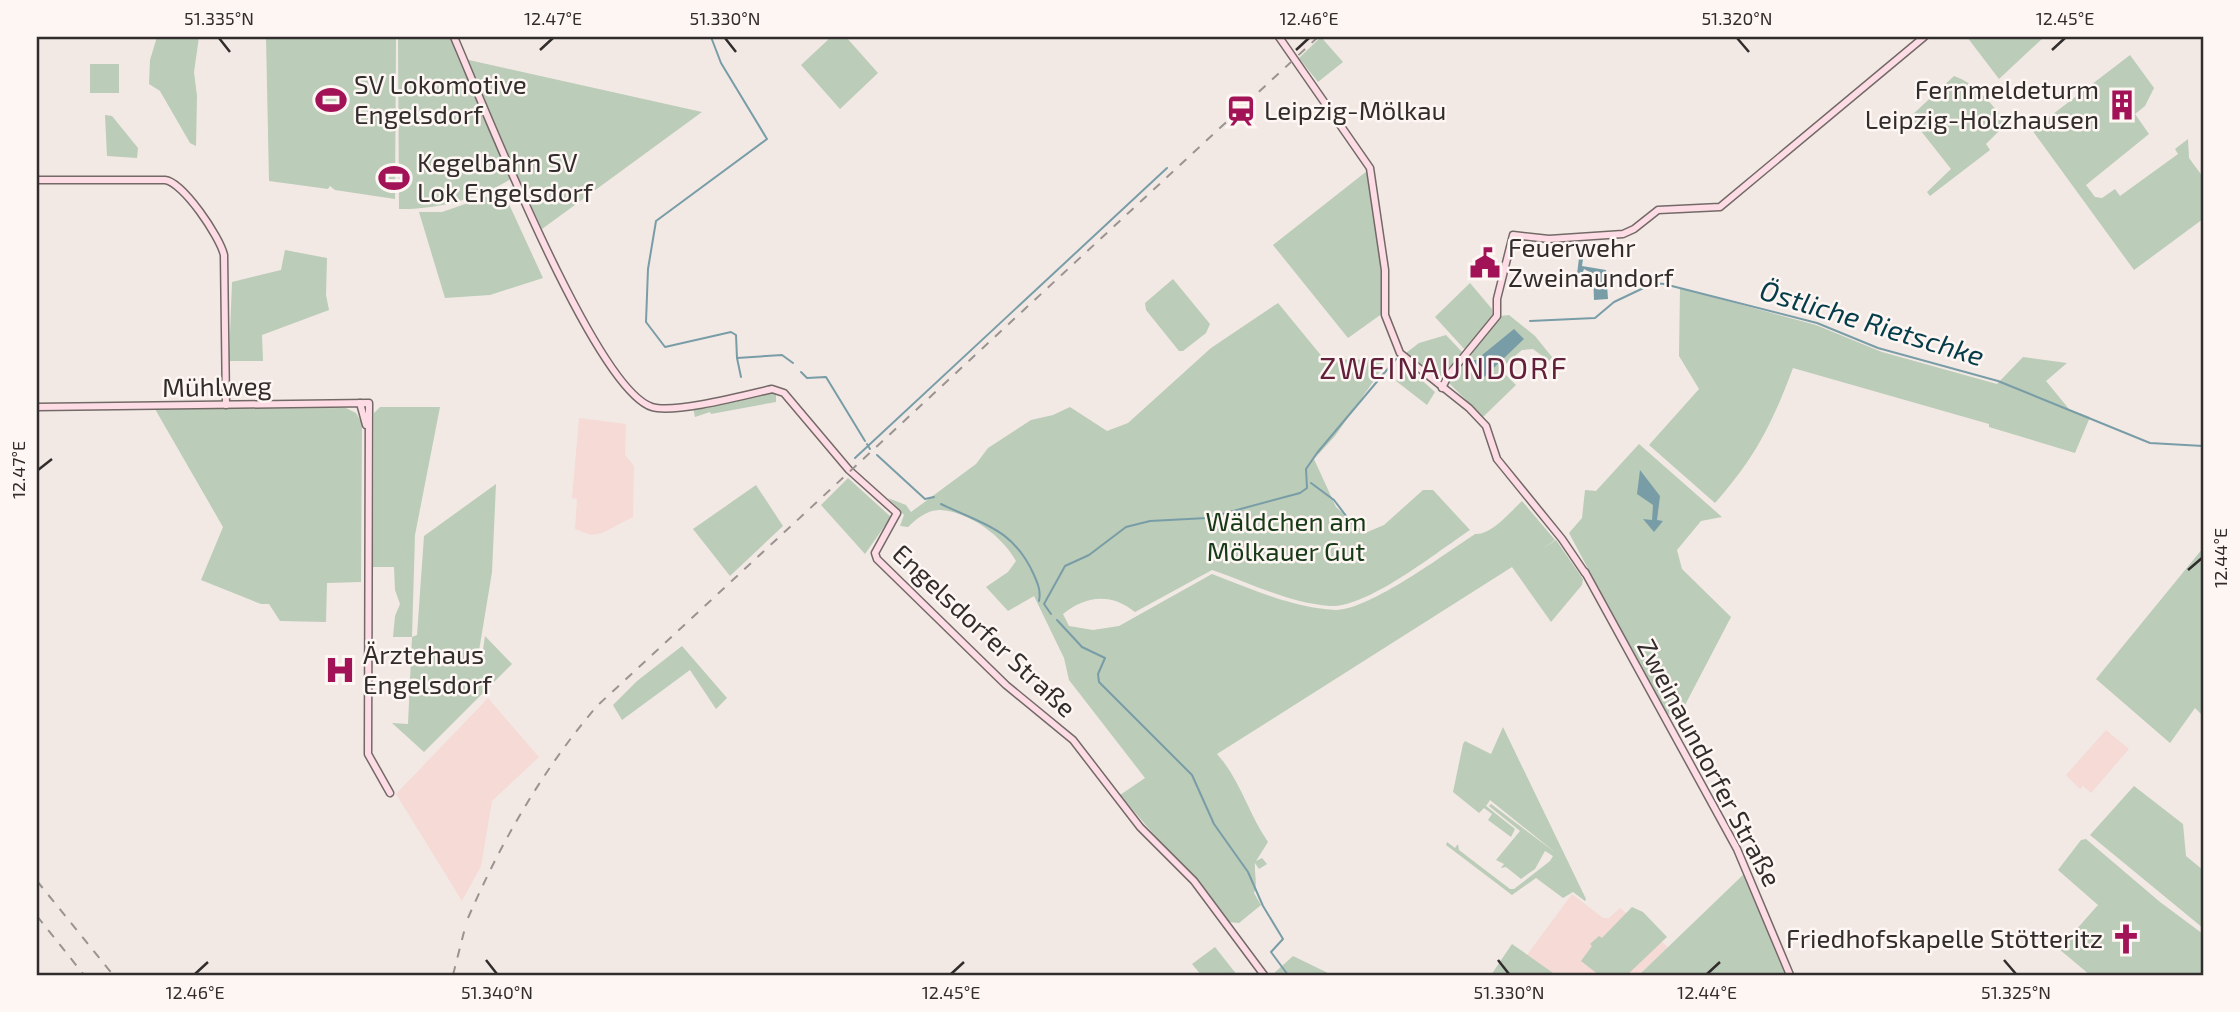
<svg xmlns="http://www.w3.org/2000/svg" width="2240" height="1012" viewBox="0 0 2240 1012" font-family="'Exo 2',sans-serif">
<rect width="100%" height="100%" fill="#f2e9e5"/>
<g fill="#f5dad6">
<polygon points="579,418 626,424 625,455 634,466 633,517 602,533 591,535 575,529 577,499 572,498"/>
<polygon points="488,698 539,757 492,801 481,866 462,901 396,794"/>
<polygon points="2106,730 2129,749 2091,793 2083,786 2080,789 2066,775"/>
<polygon points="1572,894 1603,918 1609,918 1620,908 1668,947 1639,975 1556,975 1527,955"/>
</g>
<g fill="#bbccb9">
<polygon points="157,37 199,37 194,72 197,96 196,146 190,143 160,91 149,84 150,60"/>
<polygon points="266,37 396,37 395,199 335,190 330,186 328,189 269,181"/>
<path d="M398 37H451L460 58 702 112 542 229 517 175C486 196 440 210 399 209Z"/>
<polygon points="831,37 846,37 878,73 840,109 801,65"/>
<polygon points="1321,37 1343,62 1318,82 1299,58"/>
<polygon points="1967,37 2044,37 1999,79"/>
<polygon points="2130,55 2154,88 2145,106 2135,114 2149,134 2086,185 2095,197 2102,198 2115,189 2120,196 2178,154 2175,149 2188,139 2189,158 2203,177 2203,219 2134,270 2029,126 2040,124"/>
<rect x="90" y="64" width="29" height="29"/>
<path d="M1954 76C1977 84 1992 105 2007 123L1986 144 1990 150 1930 196 1927 192 1951 169 1910 117Z"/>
<polygon points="105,115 112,116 138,148 137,158 107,156"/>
<polygon points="1367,171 1383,271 1383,313 1348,338 1273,245"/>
<polygon points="503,191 543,278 490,295 445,298 419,212 442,212"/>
<polygon points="285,250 327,258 326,295 329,310 262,335 263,361 229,361 232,282 281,270"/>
<polygon points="1173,279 1210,324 1206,333 1183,351 1179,351 1146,310 1145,303"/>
<polygon points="1470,283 1492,309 1493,315 1467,352 1435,317"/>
<path d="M1680 288 1816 325 1882 352 1997 384 2023 357 2067 363 2046 381 2069 409 2090 417 2075 453 1989 427V424L1793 368C1772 424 1755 458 1715 503L1649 445 1699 389 1679 356Z"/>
<path d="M1278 303 1324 359 1382 360V369L1335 436 1314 459 1336 507 1365 533 1384 525 1423 490H1433L1470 530C1438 551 1368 608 1330 606 1289 603 1250 583 1212 570L1135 612C1112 593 1086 595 1063 614L1069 626 1093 630 1119 626 1212 574C1251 589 1293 608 1335 610 1368 611 1446 553 1475 534 1492 535 1510 512 1522 501L1555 540 1542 549 1556 540 1583 579 1582 585 1551 622 1512 567 1217 754C1240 779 1248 813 1268 842L1256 861 1262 858 1267 864 1259 869 1255 863C1254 873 1258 884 1254 893L1261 905 1239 923 1229 922 1120 795 1145 778 1069 680 1064 658 1034 596 1008 611 986 587 1008 572 1016 561C1003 537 970 512 941 510 928 509 916 519 908 527L900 526 904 515 888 498 906 505 911 512 976 464 988 448 1031 420 1053 415 1070 407 1107 431 1128 423 1211 348Z"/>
<polygon points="1509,315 1535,336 1552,357 1549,361 1533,349 1522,350 1500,369 1516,385 1483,417 1449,383 1501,316"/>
<polygon points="1446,335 1464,354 1438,379 1406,353 1419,343"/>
<polygon points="1407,367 1435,392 1427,405 1396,381"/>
<polygon points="772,393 776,394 776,402 711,414 710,412 695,417 693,407"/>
<polygon points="380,407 440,407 415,535 412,637 417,635 424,536 496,484 492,572 477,663 481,663 485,636 512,664 424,752 392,723 408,724 412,637 393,637 395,616 400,604 395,590 394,567 373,567 374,413"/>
<polygon points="346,408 356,413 362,423 361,582 327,583 326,622 280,621 269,604 261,604 201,580 223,527 155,409"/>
<polygon points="1639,444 1722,517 1701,521 1677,550 1682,569 1731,617 1685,705 1670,715 1664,711 1569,533 1582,518 1585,490 1596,491"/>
<polygon points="848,478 891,517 865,554 821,505"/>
<polygon points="756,485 783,526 730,576 693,529"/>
<polygon points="2203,548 2203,716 2195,708 2170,743 2096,679"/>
<polygon points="682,646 727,698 716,709 690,670 622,720 613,705 637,681"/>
<polygon points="1503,727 1586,899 1585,901 1573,892 1563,898 1536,878 1512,895 1446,845 1447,842 1455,848 1458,844 1459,850 1510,889 1514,889 1550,861 1553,856 1545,851 1535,869 1521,879 1506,867 1501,868 1504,864 1496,860 1520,831 1489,806 1491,804 1556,853 1490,800 1486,806 1515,829 1511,837 1488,820 1492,814 1484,808 1479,813 1453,792 1463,744 1465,741 1491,754"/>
<polygon points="2134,786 2183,824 2186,856 2203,870 2203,928 2090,835"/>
<polygon points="2086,839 2160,902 2203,934 2203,975 2090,975 2059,949 2098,905 2058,870 2081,840"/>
<polygon points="1745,873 1787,975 1639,975"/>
<polygon points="1632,907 1643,912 1667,937 1627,975 1599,975 1581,961 1592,946 1590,944 1599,936 1602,938"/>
<polygon points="1512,944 1556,975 1491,975"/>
<polygon points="1215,947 1237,975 1201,975 1192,964"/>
<polygon points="1293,956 1332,975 1272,975"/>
</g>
<g fill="#799da7">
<polygon points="1579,258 1583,259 1582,266 1606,270 1608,299 1594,300 1593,274 1584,269 1582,275 1577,274"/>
<polygon points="1514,329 1524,339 1483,378 1468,360 1476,360"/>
<polygon points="1640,470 1660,496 1657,520 1663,521 1654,532 1643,519 1652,520 1653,505 1637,494"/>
</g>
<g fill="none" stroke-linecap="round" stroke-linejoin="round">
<g stroke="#799da7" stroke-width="2">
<polyline points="711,37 721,63 767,139 656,221 648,269 646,322 665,347 731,332 736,335 737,358 782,355 793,363"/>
<polyline points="1530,321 1595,318 1614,302 1654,283 1664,284 1817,323 1878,348 1998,381 2150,443 2203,446"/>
<polyline points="737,358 741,377"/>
<polyline points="801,372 807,378 826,377 865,441"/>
<polyline points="867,444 870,449"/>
<polyline points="877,455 925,499 934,497"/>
<polyline points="855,458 1167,168"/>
<polyline points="1311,483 1334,500 1356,529"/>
<path d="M941 504C982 524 1013 528 1034 575 1038 584 1041 591 1039 601"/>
<polyline points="1051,614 1044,604 1065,566 1089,555 1126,527 1150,521 1207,518 1300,493 1307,488 1306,469 1317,453 1396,359"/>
<polyline points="1057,620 1082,647 1105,658 1098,674 1099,682 1192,775 1214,824 1248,872 1263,906 1283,939 1271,952 1288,975"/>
</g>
<g stroke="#736a67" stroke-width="9">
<g id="secondary">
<path d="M454 37C482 101 594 389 652 407 674 414 746 395 772 389L784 393 849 470 897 513 875 553 877 559 1006 685 1073 740 1140 827 1194 881 1264 975"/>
<polyline points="1279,37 1370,168 1385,270 1385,315 1400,353 1469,408 1486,426 1497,459 1562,539 1585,573"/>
<path d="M37 180H165C183 182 220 237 224 255L226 405"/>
<polyline points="1442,388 1448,376 1497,316 1497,299 1513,235 1549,239 1623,234 1634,229 1658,210 1720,207 1924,37"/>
<polyline points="360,403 366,425"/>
<polyline points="37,407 369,403 368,754 390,793"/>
<polyline points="1585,572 1737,849 1790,975"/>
</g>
</g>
<use href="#secondary" stroke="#fedce5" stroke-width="6"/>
<g stroke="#9a9390" stroke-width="2" stroke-dasharray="9 9" stroke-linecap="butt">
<polyline points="37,881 113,975"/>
<polyline points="37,916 84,975"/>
<path d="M468 918C501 842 543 769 597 706L1318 37"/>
<polyline points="453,975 466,924"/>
</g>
</g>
<path fill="none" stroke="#312d2c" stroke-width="2.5" d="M219 38 230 52M725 38 736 52M1737 38 1749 52M540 50 553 38M1296 50 1309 38M2052 50 2065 38M38 470 52 459M2188 570 2202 558M486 960 497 974M1498 960 1509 974M2004 960 2016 974M195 974 208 962M951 974 964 962M1707 974 1720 962"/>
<defs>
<g id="stadium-bare" transform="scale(2.415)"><path d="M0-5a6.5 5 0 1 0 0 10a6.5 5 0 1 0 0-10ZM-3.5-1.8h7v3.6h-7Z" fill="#a21257" stroke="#fef6f3" stroke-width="2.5" paint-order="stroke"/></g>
<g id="building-bare" transform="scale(2.415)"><path d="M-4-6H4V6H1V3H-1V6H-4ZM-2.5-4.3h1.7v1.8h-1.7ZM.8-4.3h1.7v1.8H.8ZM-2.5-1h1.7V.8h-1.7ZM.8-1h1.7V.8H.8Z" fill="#a21257" stroke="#fef6f3" stroke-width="2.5" paint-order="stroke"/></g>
<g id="station-bare" transform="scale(2.415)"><path d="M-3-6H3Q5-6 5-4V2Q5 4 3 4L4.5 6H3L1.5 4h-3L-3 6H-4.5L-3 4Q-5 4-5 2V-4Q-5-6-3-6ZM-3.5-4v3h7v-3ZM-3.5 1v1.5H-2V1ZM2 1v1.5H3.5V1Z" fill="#a21257" stroke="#fef6f3" stroke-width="2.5" paint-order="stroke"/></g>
<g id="civic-bare" transform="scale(2.415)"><path d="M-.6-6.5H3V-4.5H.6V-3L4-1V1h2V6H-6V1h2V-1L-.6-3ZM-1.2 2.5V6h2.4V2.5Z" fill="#a21257" stroke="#fef6f3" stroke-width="2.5" paint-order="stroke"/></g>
<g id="hospital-bare" transform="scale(2.415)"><path d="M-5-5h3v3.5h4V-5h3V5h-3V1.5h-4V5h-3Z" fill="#a21257" stroke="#fef6f3" stroke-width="2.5" paint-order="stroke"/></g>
<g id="church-bare" transform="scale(2.415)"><path d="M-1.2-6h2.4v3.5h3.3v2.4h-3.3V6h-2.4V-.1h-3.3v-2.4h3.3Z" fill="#a21257" stroke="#fef6f3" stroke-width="2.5" paint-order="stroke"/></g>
</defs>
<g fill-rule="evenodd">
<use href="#stadium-bare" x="331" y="100"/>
<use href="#building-bare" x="2122" y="105"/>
<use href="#station-bare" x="1241" y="111"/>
<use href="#stadium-bare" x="394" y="178"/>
<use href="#civic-bare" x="1485" y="263"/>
<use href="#hospital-bare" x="340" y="670"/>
<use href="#church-bare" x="2126" y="939"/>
</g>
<g text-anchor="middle" stroke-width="5" stroke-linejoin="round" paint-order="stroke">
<g font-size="26" fill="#312d2c" stroke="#fef6f3" text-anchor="start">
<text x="354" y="94">SV Lokomotive<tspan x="354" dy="30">Engelsdorf</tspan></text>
<text x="2099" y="99" text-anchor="end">Fernmeldeturm<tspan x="2099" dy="30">Leipzig-Holzhausen</tspan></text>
<text x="1264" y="120">Leipzig-Mölkau</text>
<text x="417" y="172">Kegelbahn SV<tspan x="417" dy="30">Lok Engelsdorf</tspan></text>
<text x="1508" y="257">Feuerwehr<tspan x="1508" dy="30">Zweinaundorf</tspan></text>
<text x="363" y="664">Ärztehaus<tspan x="363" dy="30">Engelsdorf</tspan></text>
<text x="2103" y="948" text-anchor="end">Friedhofskapelle Stötteritz</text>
</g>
<g font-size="26" fill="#312d2c" stroke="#fef6f3">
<text transform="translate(217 387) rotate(-1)" y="9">Mühlweg</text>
<text transform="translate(984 631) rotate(43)" y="9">Engelsdorfer Straße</text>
<text transform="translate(1709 763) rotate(62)" y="9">Zweinaundorfer Straße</text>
</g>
<g font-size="26" fill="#163916" stroke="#fef6f3">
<text x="1286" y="531">Wäldchen am<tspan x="1286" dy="30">Mölkauer Gut</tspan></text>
</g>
<g font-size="28" font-style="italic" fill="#043c49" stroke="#fef6f3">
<text transform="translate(1872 323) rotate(17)" y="10">Östliche Rietschke</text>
</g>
<g font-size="30" letter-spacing="2" fill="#63203a" stroke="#fef6f3">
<text x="1444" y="379">ZWEINAUNDORF</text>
</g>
</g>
<rect width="2240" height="1012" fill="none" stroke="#fef6f3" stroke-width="77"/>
<rect x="38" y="38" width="2164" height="936" fill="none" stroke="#312d2c" stroke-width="2.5"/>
<g font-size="18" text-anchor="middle" fill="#312d2c">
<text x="219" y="25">51.335°N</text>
<text x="553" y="25">12.47°E</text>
<text x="725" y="25">51.330°N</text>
<text x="1309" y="25">12.46°E</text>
<text x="1737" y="25">51.320°N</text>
<text x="2065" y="25">12.45°E</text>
<text transform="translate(19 470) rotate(-90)" y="6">12.47°E</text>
<text transform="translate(2221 558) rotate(-90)" y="6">12.44°E</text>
<text x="195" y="999">12.46°E</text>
<text x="497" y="999">51.340°N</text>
<text x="951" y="999">12.45°E</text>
<text x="1509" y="999">51.330°N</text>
<text x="1707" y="999">12.44°E</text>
<text x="2016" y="999">51.325°N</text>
</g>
</svg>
